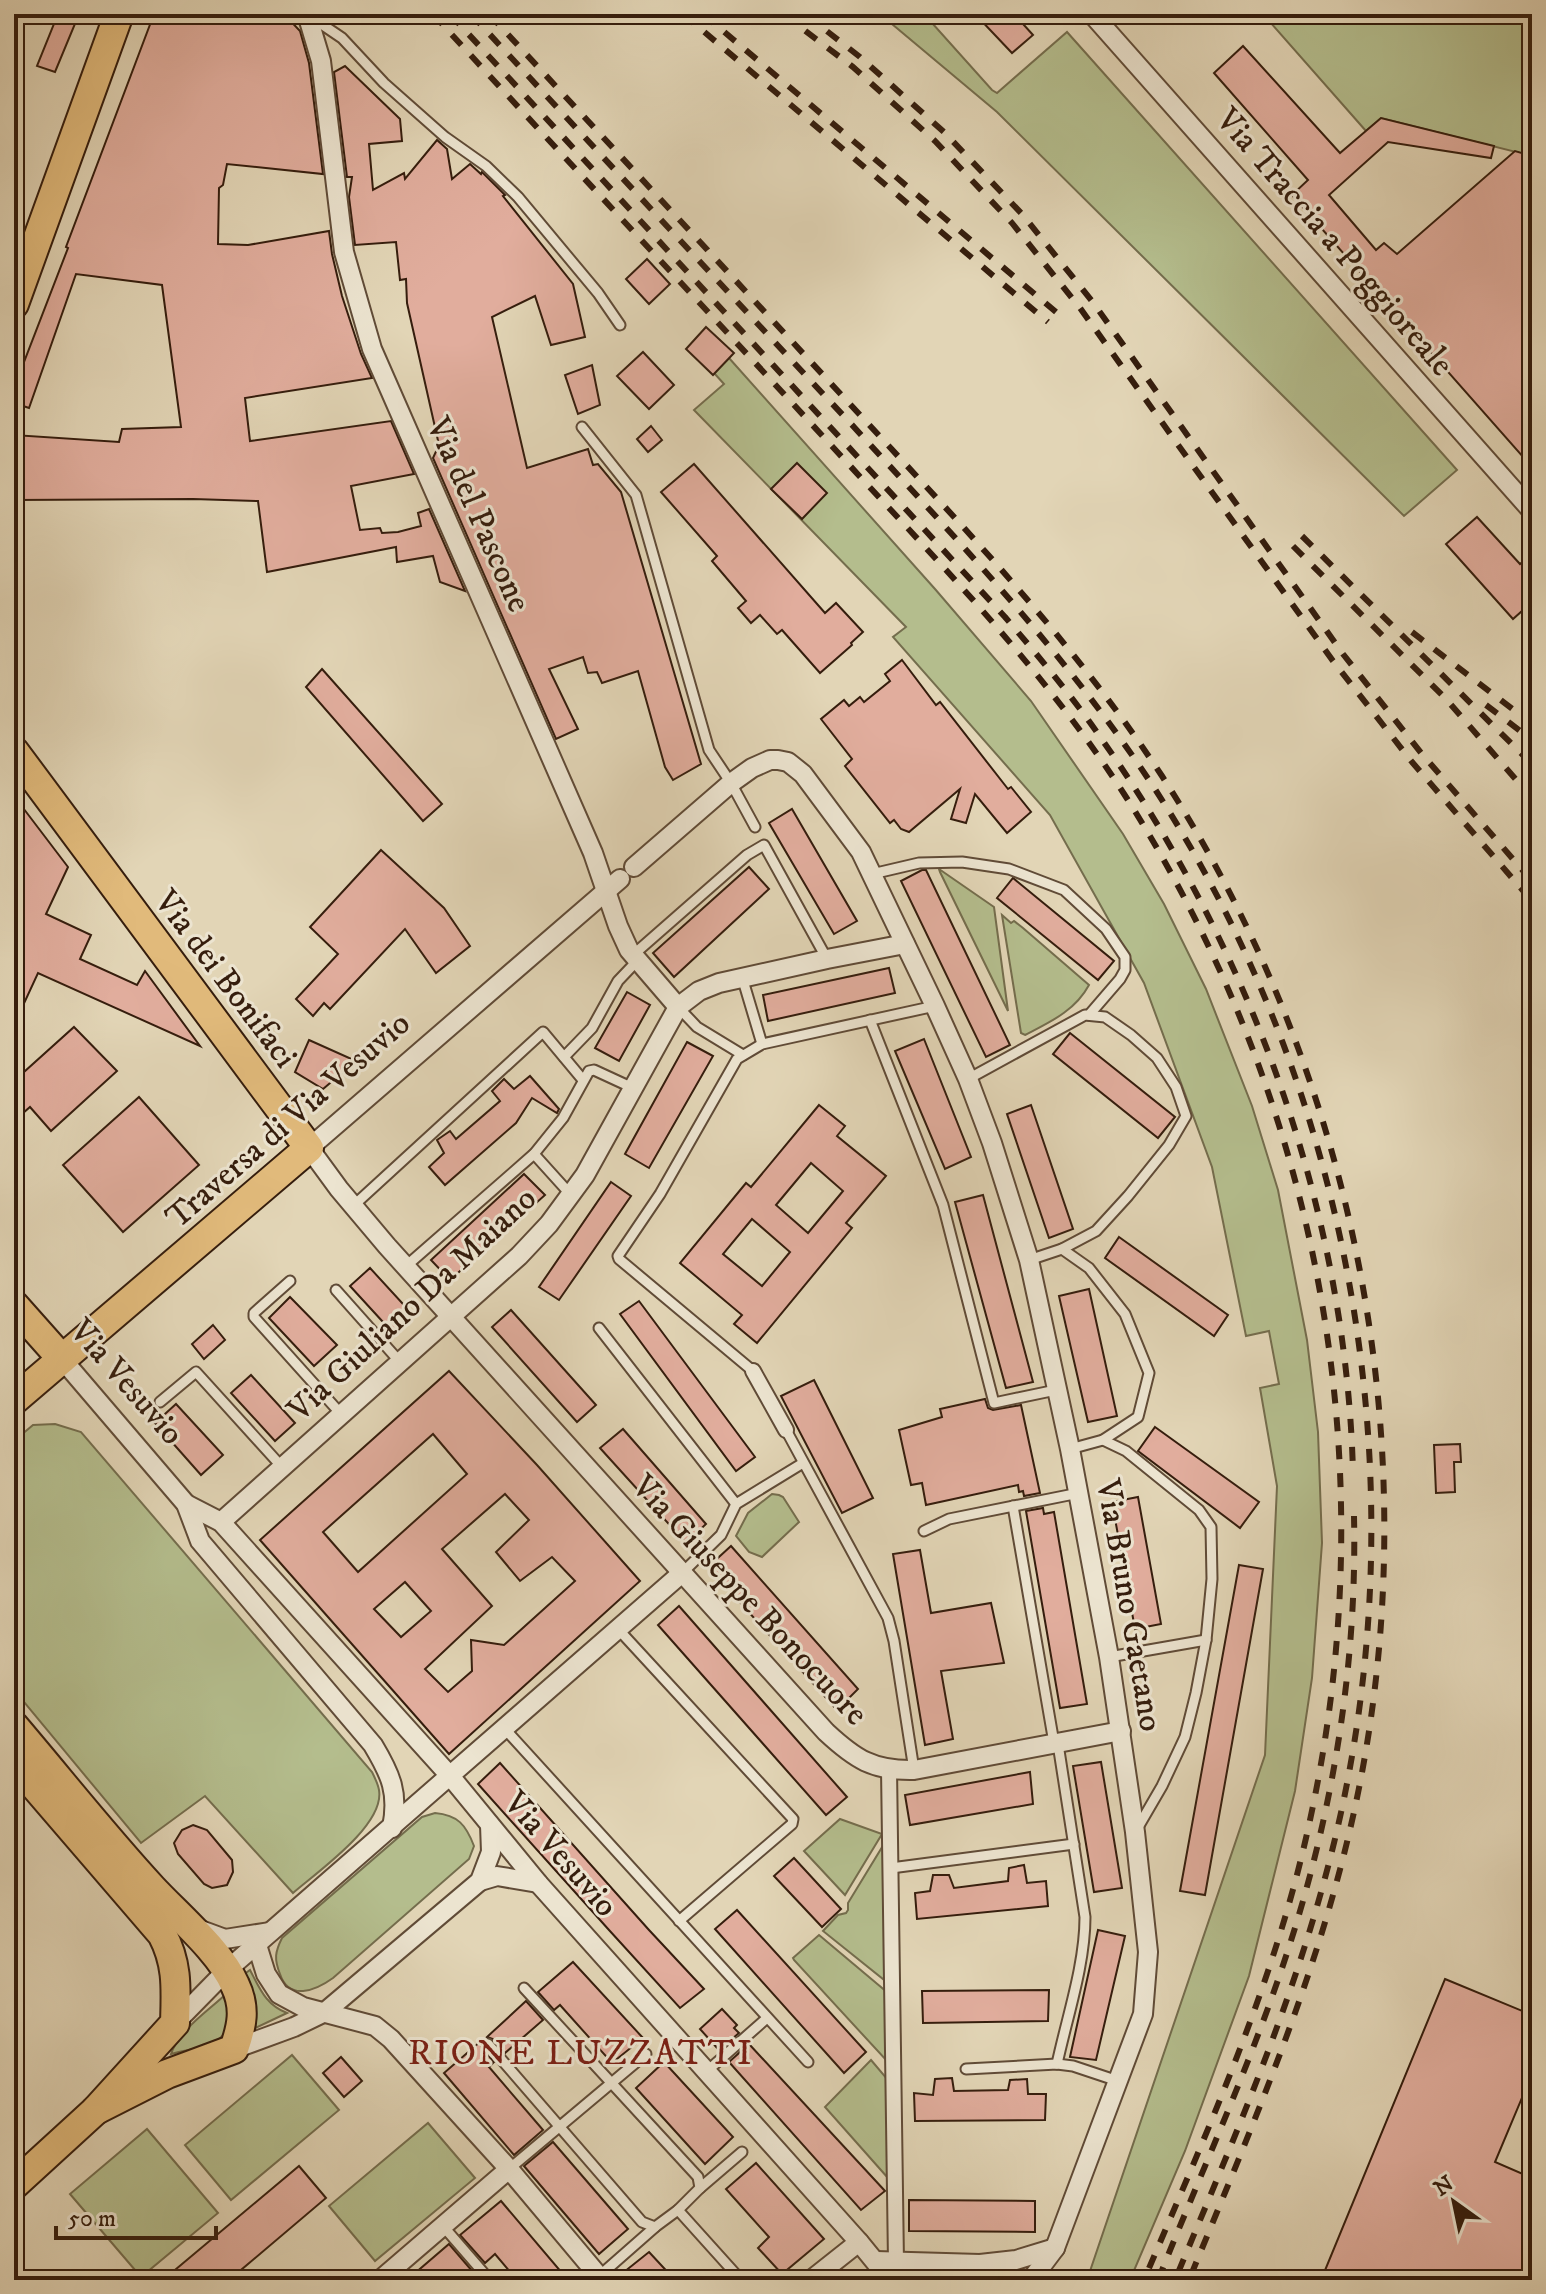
<svg xmlns="http://www.w3.org/2000/svg" width="1546" height="2294" viewBox="0 0 1546 2294" font-family="'IM FELL DW Pica',serif">
<rect width="100%" height="100%" fill="#e2d5b6"/>
<filter id="stains"><feTurbulence type="fractalNoise" baseFrequency=".0025" numOctaves="4"/><feColorMatrix values="0 0 0 0 .2 0 0 0 0 .09 0 0 0 0 .02 0 0 0 .5 -.17"/></filter>
<radialGradient id="worn" r=".72"><stop offset=".6" stop-color="#630" stop-opacity="0"/><stop offset="1" stop-color="#630" stop-opacity=".3"/></radialGradient>
<g fill="#b4bd8d" stroke="#746d4d" stroke-width="2">
<polygon points="880,14 924,14 992,90 997,93 1067,32 1457,470 1404,516 997,112"/>
<polygon points="1263,14 1532,14 1532,156 1381,118 1366,131"/>
<polygon points="729,358 935,589 1031,701 1123,834 1164,904 1206,989 1252,1106 1278,1190 1307,1340 1318,1432 1322,1543 1312,1678 1295,1791 1249,1976 1185,2151 1130,2280 1087,2280 1265,1755 1277,1486 1260,1388 1279,1384 1269,1331 1246,1336 1212,1167 1144,983 1050,815 893,637 906,627 694,410 724,384 714,373"/>
<polygon points="939,869 994,907 1008,1011 940,872"/>
<path d="M1002 915 1011 923 1014 921 1023 928 1089 985C1075 1011 1050 1022 1025 1035L1021 1033Z"/>
<path d="M55 1424 81 1432 372 1772C375 1778 378 1784 379 1790 385 1825 317 1872 293 1893L205 1796 141 1843 14 1690V1441L33 1425Z"/>
<polygon points="772,1494 779,1495 783,1497 799,1522 762,1557 749,1552 736,1536 748,1513"/>
<path d="M435 1813C458 1815 466 1825 474 1846L469 1859 333 1978C315 1991 289 2001 280 1974 274 1959 275 1952 282 1938L422 1817Z"/>
<polygon points="840,1819 882,1834 845,1895 804,1851"/>
<polygon points="884,1844 888,1983 823,1931 838,1915 846,1913 848,1910 848,1903"/>
<polygon points="819,1935 888,1993 887,2061 794,1960 793,1958"/>
<path d="M250 1970C260 1989 266 2005 287 2013L251 2030 243 1975Z"/>
<path d="M226 1994C231 2002 229 2010 228 2020 226 2049 195 2047 171 2054 179 2030 208 2011 226 1994Z"/>
<polygon points="292,2055 339,2110 231,2200 185,2145"/>
<polygon points="871,2060 888,2080 888,2178 825,2107"/>
<polygon points="428,2123 475,2178 375,2261 329,2206"/>
<polygon points="147,2129 218,2213 141,2277 70,2194"/>
</g>
<g fill="#e1ad9d" stroke="#351d0d" stroke-width="2" fill-rule="evenodd">
<polygon points="58,14 77,19 55,72 37,66"/>
<polygon points="154,14 284,14 300,31 309,63 323,174 227,164 223,185 219,188 218,244 248,245 329,231 332,254 342,296 361,354 372,378 245,398 250,441 391,421 414,474 351,486 360,530 380,528 382,533 398,532 421,526 418,513 429,509 465,591 440,582 433,556 397,562 396,547 267,572 258,501 193,499 14,500 14,435 119,442 122,429 181,427 162,285 76,274 29,408 14,403 14,388 68,248 66,247"/>
<polygon points="975,14 1014,14 1033,35 1012,53"/>
<polygon points="1243,46 1340,153 1381,118 1494,146 1491,158 1388,142 1329,195 1376,250 1384,243 1397,254 1515,151 1532,156 1532,467 1292,195 1308,180 1214,73"/>
<polygon points="345,66 400,119 402,141 369,144 373,190 404,173 405,179 437,140 447,149 452,179 470,164 481,174 482,172 505,195 503,196 573,284 585,337 551,345 535,296 492,317 527,468 588,449 593,465 598,464 621,492 701,764 673,780 665,767 638,671 602,683 597,672 588,673 583,657 549,669 578,729 556,739 433,458 439,445 407,303 406,279 400,280 396,242 355,245 349,197 352,177 347,177 334,72"/>
<polygon points="647,259 670,284 649,304 626,279"/>
<polygon points="706,327 734,353 713,375 686,349"/>
<polygon points="643,352 674,385 649,409 617,376"/>
<polygon points="592,365 600,405 578,414 565,375"/>
<polygon points="651,426 662,440 648,452 637,439"/>
<polygon points="797,463 827,493 802,519 771,489"/>
<polygon points="694,464 825,613 836,603 863,632 851,643 852,645 820,673 782,630 777,634 760,615 751,623 738,608 746,601 712,561 717,556 661,492"/>
<polygon points="1477,517 1520,564 1532,554 1532,602 1513,619 1446,544"/>
<polygon points="902,660 936,705 940,702 1008,789 1011,787 1031,812 1007,833 975,794 966,823 951,819 960,789 909,832 901,829 894,820 890,823 845,766 852,759 821,719 844,700 849,706 860,697 864,702 890,681 885,674"/>
<polygon points="322,669 442,804 423,821 306,687"/>
<polygon points="14,796 68,867 46,914 91,935 80,959 137,985 145,971 200,1046 38,973 14,1025"/>
<polygon points="792,809 857,921 834,934 769,823"/>
<polygon points="381,850 444,908 470,946 436,973 405,929 330,1009 324,1003 313,1016 296,999 338,954 310,927"/>
<polygon points="749,867 769,889 674,977 653,953"/>
<polygon points="922,870 926,870 1010,1045 986,1057 901,881"/>
<polygon points="1013,878 1114,961 1098,980 997,898"/>
<polygon points="889,968 895,993 768,1021 763,995"/>
<polygon points="627,992 650,1005 619,1061 595,1048"/>
<polygon points="74,1027 117,1071 51,1131 30,1107 14,1121 14,1081"/>
<polygon points="1070,1033 1175,1117 1158,1138 1053,1054"/>
<polygon points="924,1039 971,1157 945,1169 895,1051"/>
<polygon points="309,1040 356,1061 323,1089 295,1072"/>
<polygon points="687,1042 713,1056 649,1168 625,1154"/>
<polygon points="530,1076 559,1109 557,1113 532,1098 516,1123 445,1185 429,1167 444,1153 437,1140 450,1131 456,1139 500,1101 492,1091 504,1079 514,1089"/>
<polygon points="139,1097 199,1165 123,1232 63,1165"/>
<path d="M819 1105 845 1126 837 1136 886 1176 846 1223 852 1228 757 1343 734 1324 742 1315 680 1263 746 1183 751 1187ZM811 1163 843 1191 808 1233 776 1205ZM752 1219 790 1252 762 1286 723 1254Z"/>
<polygon points="1031,1105 1073,1229 1049,1238 1007,1114"/>
<polygon points="524,1174 545,1195 450,1280 431,1260"/>
<polygon points="611,1182 631,1196 559,1300 539,1287"/>
<polygon points="983,1195 1033,1382 1006,1388 955,1202"/>
<polygon points="1119,1237 1228,1315 1214,1336 1105,1258"/>
<polygon points="370,1268 414,1316 394,1334 350,1286"/>
<polygon points="1089,1289 1117,1416 1088,1422 1059,1296"/>
<polygon points="290,1297 337,1345 314,1366 269,1318"/>
<polygon points="639,1301 755,1457 736,1471 620,1314"/>
<polygon points="511,1310 596,1405 577,1422 492,1327"/>
<polygon points="213,1325 225,1340 204,1359 192,1344"/>
<path d="M449 1371 537 1465 640 1581 449 1754 260 1540ZM433 1434 467 1474 358 1572 323 1532ZM505 1494 529 1520 496 1552 520 1581 552 1557 575 1581 504 1645 471 1640 472 1671 448 1692 425 1669 492 1606 442 1549ZM405 1582 431 1611 401 1637 374 1609Z"/>
<polygon points="251,1375 295,1423 275,1441 231,1393"/>
<polygon points="814,1380 873,1498 842,1513 781,1396"/>
<polygon points="985,1399 988,1408 993,1410 1021,1405 1040,1493 1024,1496 1023,1491 1019,1492 1018,1485 926,1505 922,1483 911,1485 899,1430 942,1417 940,1409"/>
<polygon points="176,1404 223,1455 201,1475 155,1423"/>
<polygon points="1155,1427 1259,1502 1240,1528 1138,1451"/>
<polygon points="623,1429 706,1524 686,1543 600,1448"/>
<polygon points="1460,1444 1461,1462 1454,1462 1455,1492 1436,1493 1434,1445"/>
<polygon points="1138,1497 1161,1624 1135,1629 1112,1502"/>
<polygon points="1043,1508 1044,1514 1054,1512 1087,1704 1060,1708 1026,1511"/>
<polygon points="731,1546 858,1689 837,1710 708,1567"/>
<polygon points="920,1550 931,1613 991,1603 1004,1663 941,1671 953,1739 925,1745 893,1554"/>
<polygon points="1239,1565 1263,1569 1205,1895 1180,1891"/>
<polygon points="679,1606 847,1797 826,1815 658,1625"/>
<polygon points="1101,1762 1122,1888 1094,1892 1073,1766"/>
<polygon points="500,1763 649,1930 704,1989 680,2008 609,1930 478,1784"/>
<polygon points="1030,1772 1033,1804 910,1825 905,1795"/>
<polygon points="193,1825 207,1830 232,1860 233,1872 227,1885 212,1888 204,1884 178,1854 174,1843 182,1830"/>
<polygon points="794,1858 841,1909 822,1927 774,1876"/>
<polygon points="1024,1865 1027,1883 1046,1881 1048,1906 917,1919 915,1893 930,1891 933,1875 949,1875 954,1888 1008,1881 1009,1868"/>
<polygon points="737,1910 866,2052 844,2073 715,1929"/>
<polygon points="1098,1930 1125,1936 1096,2060 1070,2057"/>
<polygon points="573,1962 643,2038 612,2063 560,2005 554,2010 538,1992"/>
<polygon points="1445,1979 1532,2015 1532,2074 1495,2162 1532,2178 1532,2269 1527,2280 1321,2280"/>
<polygon points="1049,1990 1048,2021 923,2023 922,1991"/>
<polygon points="526,2001 543,2020 505,2053 493,2039 487,2037"/>
<polygon points="722,2009 737,2025 734,2028 739,2033 719,2050 700,2029"/>
<polygon points="481,2041 482,2048 494,2062 489,2067 543,2130 514,2155 444,2073"/>
<polygon points="749,2044 885,2191 861,2210 729,2062"/>
<polygon points="341,2057 362,2081 344,2097 323,2073"/>
<polygon points="664,2062 733,2137 705,2164 636,2088"/>
<polygon points="952,2078 954,2091 1008,2090 1010,2080 1027,2079 1028,2094 1046,2094 1045,2120 915,2121 914,2093 933,2095 935,2079"/>
<polygon points="553,2142 628,2229 599,2254 524,2166"/>
<polygon points="756,2163 824,2239 782,2274 758,2248 769,2237 726,2189"/>
<polygon points="299,2166 326,2198 241,2270 249,2280 163,2280"/>
<polygon points="909,2200 1035,2201 1035,2232 909,2231"/>
<polygon points="501,2201 568,2280 517,2280 495,2254 485,2263 460,2235"/>
<polygon points="449,2244 473,2272 464,2280 407,2280"/>
<polygon points="649,2252 675,2280 614,2280"/>
</g>
<g fill="none" stroke-linecap="round" stroke-linejoin="round">
<g stroke="#604b37" stroke-width="13">
<g id="service">
<polyline points="311,17 342,38 384,83 445,137 486,166 518,197 598,293 620,325"/>
<polyline points="582,427 636,495 709,750 731,783 755,827"/>
<polyline points="872,874 919,863 962,862 1009,869 1064,890 1106,929 1125,957 1125,970 1120,979 1089,1015"/>
<polyline points="633,955 747,855 764,845 827,959"/>
<polyline points="742,977 762,1044"/>
<polyline points="678,1007 697,1027 743,1055"/>
<polyline points="870,1020 943,1205 994,1403 1056,1390"/>
<polyline points="564,1057 592,1028 618,981 637,961"/>
<polyline points="968,1079 1085,1015 1105,1017 1131,1035 1157,1058 1176,1087 1186,1116 1169,1145 1128,1196 1096,1231 1062,1249"/>
<polyline points="534,1154 571,1195"/>
<polyline points="352,1207 543,1032 583,1080"/>
<polyline points="1029,1260 1062,1249 1089,1268 1125,1314 1149,1373 1138,1417 1103,1440"/>
<polyline points="405,1267 534,1154 563,1118 589,1071 594,1070 633,1088"/>
<polyline points="290,1281 254,1313 254,1317 341,1414"/>
<polyline points="336,1290 400,1362"/>
<polyline points="599,1328 736,1504"/>
<polyline points="753,1371 619,1259 618,1256 660,1194 737,1059 762,1044 935,1006"/>
<polyline points="160,1402 196,1372 282,1467"/>
<polyline points="786,1430 888,1618 894,1641 914,1770"/>
<polyline points="1070,1449 1103,1440 1126,1451 1199,1510 1211,1527 1212,1579 1206,1640 1196,1693 1185,1737 1162,1786 1137,1829"/>
<polyline points="1013,1506 1054,1743"/>
<polyline points="924,1531 949,1519 1079,1493"/>
<polyline points="682,1573 721,1535 736,1504 803,1463"/>
<polyline points="618,1629 793,1819 792,1824 679,1921"/>
<polyline points="1109,1657 1206,1640"/>
<polyline points="505,1729 808,2062"/>
<polyline points="891,1868 1074,1844"/>
<polyline points="524,1988 698,2177 700,2188 678,2210 741,2280"/>
<polyline points="488,2044 642,2222 655,2227 678,2210"/>
<path d="M1057 2064C1067 2017 1085 1965 1085 1917L1058 1744"/>
<polyline points="966,2069 1057,2064 1073,2066 1118,2081"/>
<polyline points="706,2072 767,2018"/>
<polyline points="509,2169 646,2054"/>
<polyline points="700,2188 742,2152"/>
<polyline points="443,2226 488,2278"/>
<polyline points="597,2278 655,2227"/>
</g>
</g>
<g stroke="#604b37" stroke-width="18">
<g id="pedestrian">
<polyline points="753,1371 786,1430"/>
<polyline points="889,1769 896,2262"/>
</g>
</g>
<g stroke="#604b37" stroke-width="22">
<g id="minor">
<polyline points="307,14 321,61 344,252 372,349 593,853 618,926 629,950 678,1007"/>
<polyline points="1092,14 1532,511"/>
<polyline points="634,867 731,783 752,768 770,760 778,760 788,762 803,774 861,852 935,1006 968,1079 992,1143 1029,1260 1070,1449 1109,1657 1135,1832 1148,1952 1143,2014 1055,2248 1031,2280"/>
<path d="M620 879 309 1148 339 1189 387 1246 826 1732C855 1759 873 1771 914 1770L1121 1731"/>
<path d="M62 1359 186 1504 200 1541 373 1745C391 1775 399 1793 392 1828"/>
<polyline points="186,1504 221,1522 451,1777 538,1883 859,2242 890,2280"/>
<polyline points="221,1522 519,1256 549,1224 585,1175 678,1007 699,991 719,983 827,959 905,944"/>
<polyline points="480,1881 497,1876 538,1883"/>
<polyline points="198,1929 225,1939 270,1932"/>
<polyline points="257,1945 266,1974 279,1994 303,2007 375,2026 391,2039 509,2169 602,2280"/>
<polyline points="175,2023 227,1970 682,1573"/>
<polyline points="234,2049 294,2027 325,2012 480,1881 491,1852 490,1825"/>
<polyline points="876,2261 980,2264 1016,2260 1055,2248"/>
<polyline points="380,2280 509,2169"/>
<polyline points="811,2280 859,2242"/>
</g>
</g>
<g stroke="#351d0d" stroke-width="32">
<g id="primary">
<polyline points="14,304 119,14"/>
<polyline points="14,751 309,1148 14,1400"/>
<polyline points="14,1305 62,1359"/>
<path d="M14 1726C60 1780 104 1836 152 1888 178 1916 220 1951 235 1985 246 2008 242 2026 234 2049L167 2074 96 2110"/>
<path d="M14 1762 162 1934C178 1964 176 1989 175 2023L96 2110 14 2185"/>
</g>
</g>
<use href="#service" stroke="#ece4d0" stroke-width="9"/>
<use href="#pedestrian" stroke="#ece4d0" stroke-width="14"/>
<use href="#minor" stroke="#ece4d0" stroke-width="18"/>
<use href="#primary" stroke="#e1ba7b" stroke-width="28"/>
<g stroke="#351d0d" stroke-width="6" stroke-dasharray="14 14" stroke-linecap="butt">
<path d="M433 14C568 162 705 308 841 456 941 565 1046 672 1126 797 1324 1109 1389 1478 1306 1838 1271 1991 1205 2136 1144 2280"/>
<path d="M450 14 1005 617C1039 657 1073 697 1103 741 1252 953 1346 1211 1353 1472"/>
<path d="M471 14C598 152 725 289 853 426 970 554 1092 681 1181 831 1357 1127 1415 1490 1338 1826 1302 1983 1237 2131 1175 2280"/>
<path d="M489 14C613 148 737 282 861 416 967 531 1076 645 1162 776 1354 1072 1428 1441 1359 1788 1325 1959 1255 2119 1189 2280"/>
<polyline points="683,14 1048,322"/>
<polyline points="703,14 1056,312"/>
<polyline points="783,14 853,67 935,141 1012,223 1080,308 1333,661 1412,762 1532,901"/>
<polyline points="805,14 860,57 944,132 1022,214 1092,301 1343,654 1422,754 1532,881"/>
<polyline points="1302,536 1532,764"/>
<polyline points="1293,546 1446,699 1532,798"/>
<polyline points="1412,632 1532,724"/>
<polyline points="1486,705 1532,740"/>
<path d="M1158 2280C1206 2160 1261 2042 1298 1918 1337 1788 1357 1651 1354 1516"/>
</g>
</g>
<g text-anchor="middle" stroke-width="6" stroke-linejoin="round" paint-order="stroke">
<g font-size="34" fill="#351d0d" stroke="#ece4d0">
<text transform="translate(1336 241) rotate(49)" y="12">Via Traccia a Poggioreale</text>
<text transform="translate(480 514) rotate(66)" y="12">Via del Pascone</text>
<text transform="translate(227 978) rotate(53)" y="12">Via dei Bonifaci</text>
<text transform="translate(287 1119) rotate(-41)" y="12">Traversa di Via Vesuvio</text>
<text transform="translate(411 1303) rotate(-43)" y="12">Via Giuliano Da Maiano</text>
<text transform="translate(128 1381) rotate(49)" y="12">Via Vesuvio</text>
<text transform="translate(751 1599) rotate(47)" y="12">Via Giuseppe Bonocuore</text>
<text transform="translate(1131 1605) rotate(80)" y="12">Via Bruno Gaetano</text>
<text transform="translate(562 1853) rotate(49)" y="12">Via Vesuvio</text>
</g>
<g font-size="36" letter-spacing="2" fill="#7a1f14" stroke="#ece4d0">
<text x="581" y="2064">RIONE LUZZATTI</text>
</g>
</g>
<rect width="1546" height="2294" fill="none" stroke="#e2d5b6" stroke-width="48"/>
<rect x="16" y="16" width="1514" height="2262" fill="none" stroke="#351d0d" stroke-width="4"/>
<rect x="24" y="24" width="1498" height="2246" fill="none" stroke="#351d0d" stroke-width="2"/>
<g transform="translate(1454 2202) rotate(327)" stroke="#ece4d0" stroke-width="6" paint-order="stroke">
<path d="M0-6L14 30L0 20L-14 30Z" fill="#351d0d"/>
<text y="-12" font-size="22" font-weight="bold" text-anchor="middle" fill="#351d0d">N</text>
</g>
<path d="M56 2226v12h160v-12" fill="none" stroke="#351d0d" stroke-width="4"/>
<text x="68" y="2226" font-size="24" fill="#351d0d" stroke="#ece4d0" stroke-width="6" paint-order="stroke">50 m</text>
<rect width="100%" height="100%" filter="url(#stains)"/>
<rect width="100%" height="100%" fill="url(#worn)"/>
</svg>
